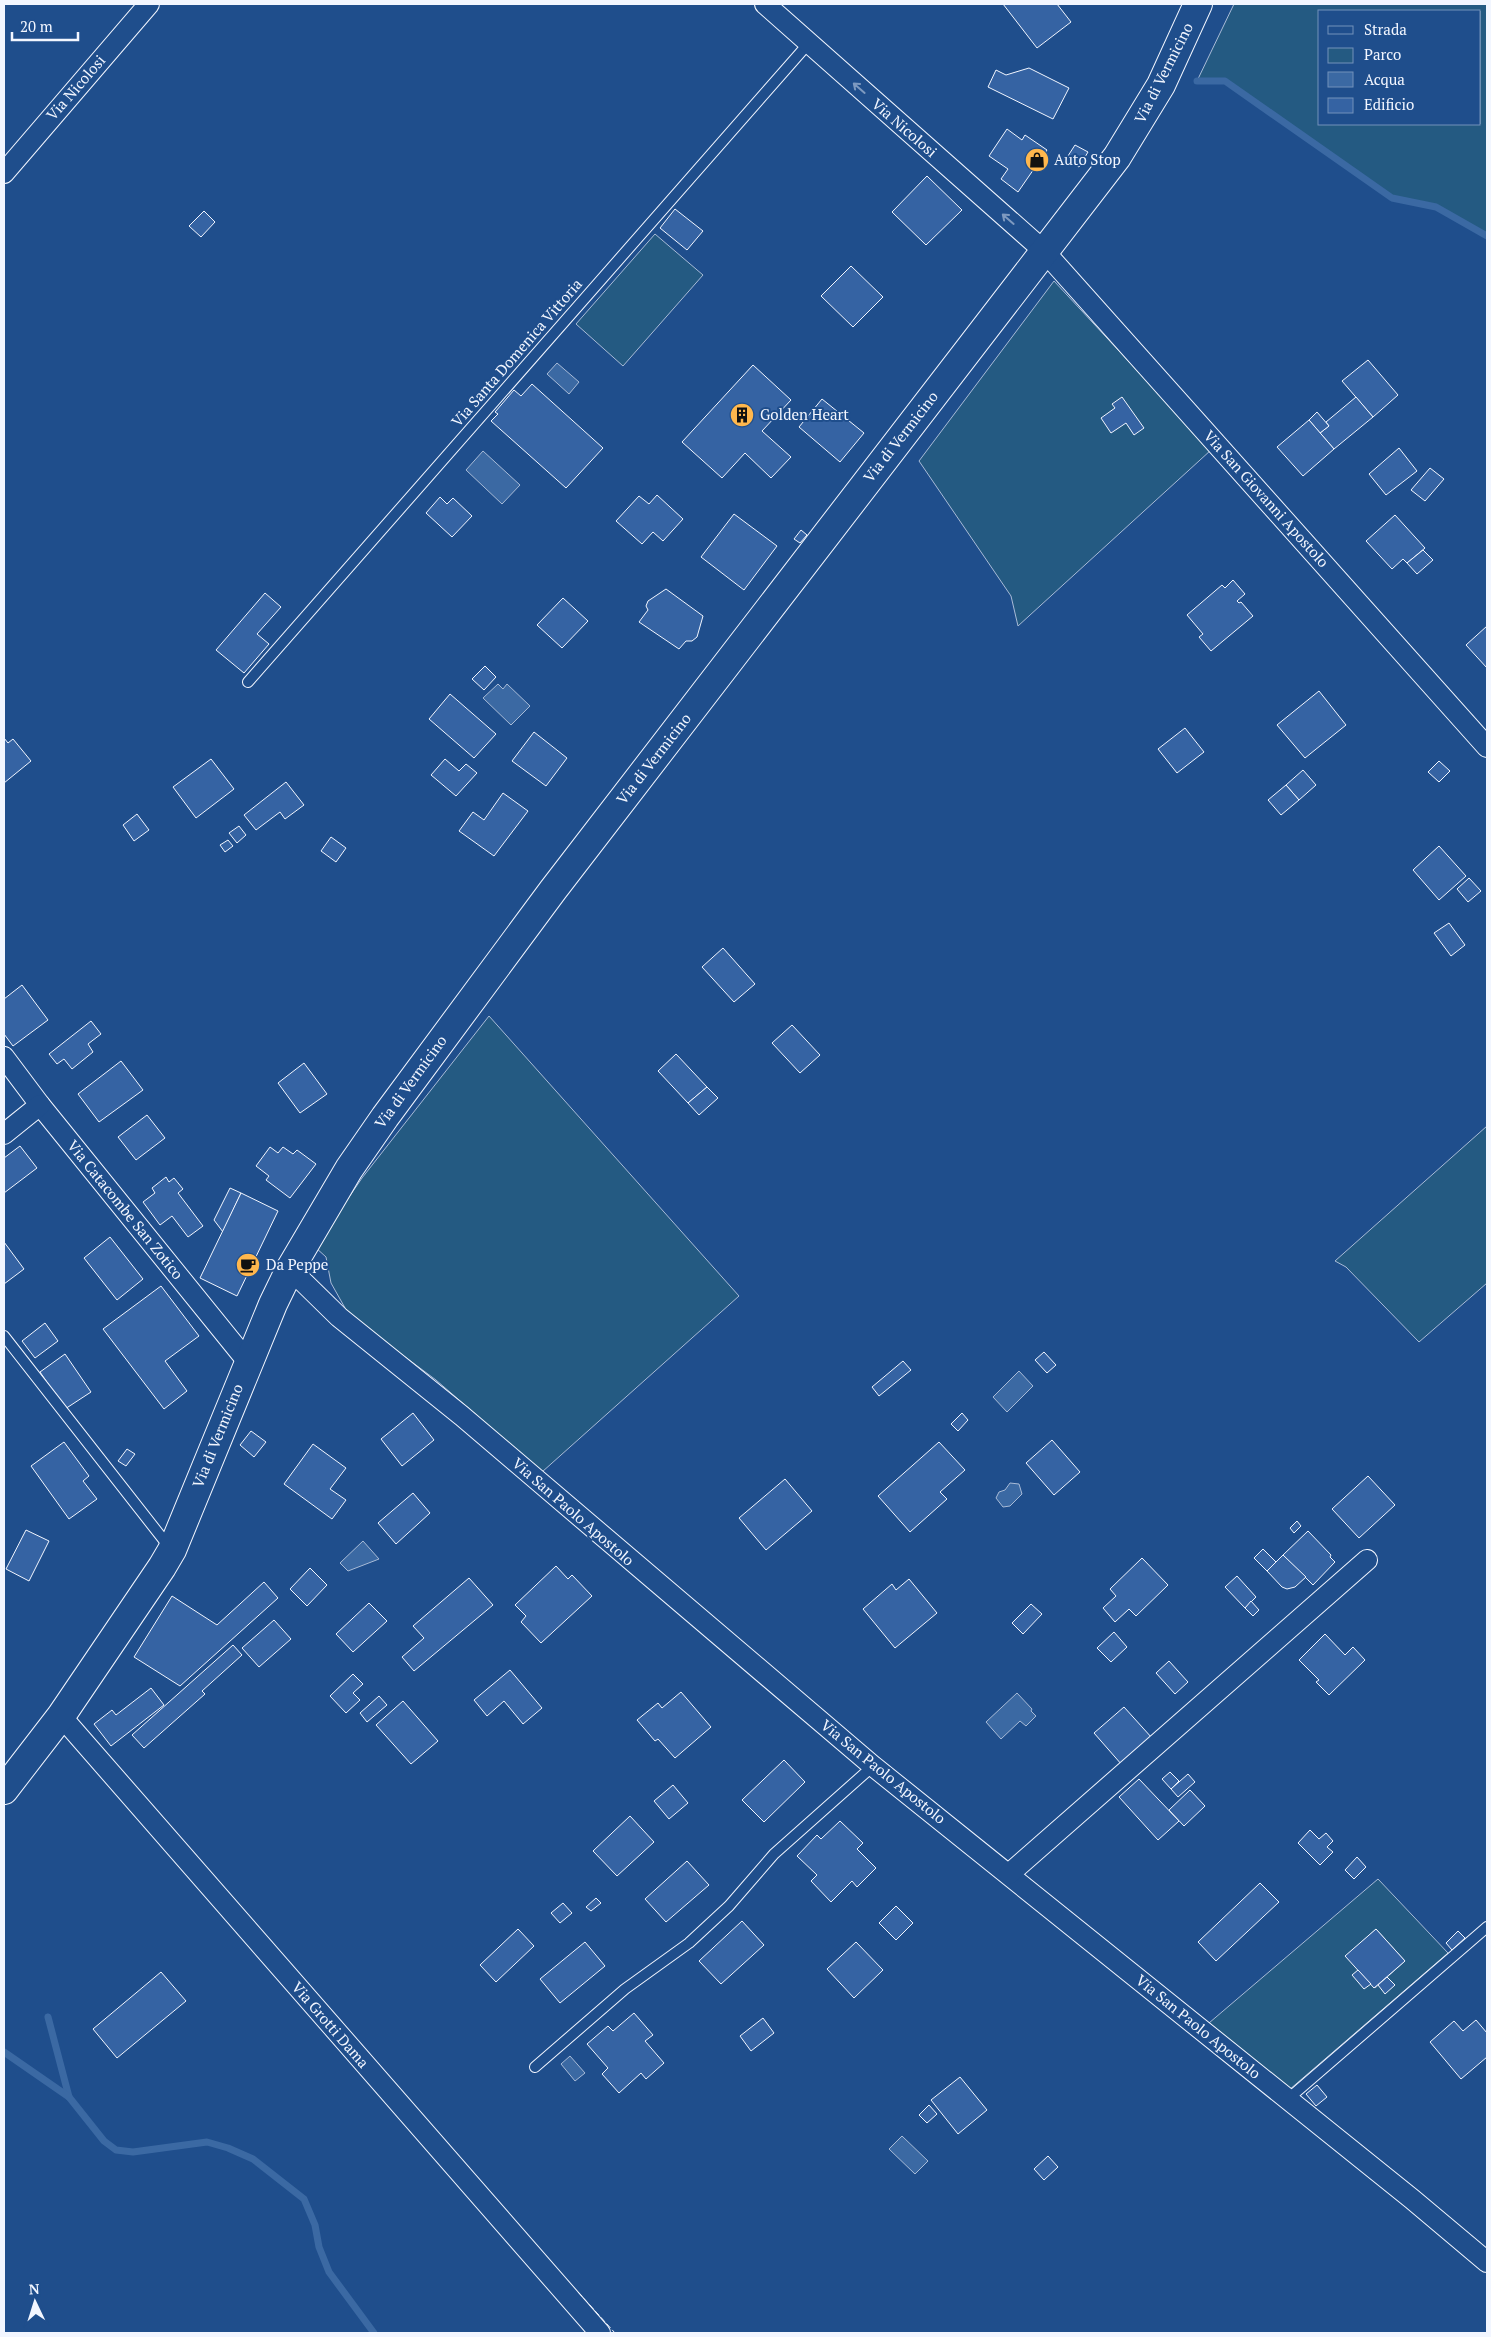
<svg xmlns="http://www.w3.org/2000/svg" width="1491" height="2337" viewBox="0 0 1491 2337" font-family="'PT Serif',serif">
<rect width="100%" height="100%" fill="#1f4e8c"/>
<g fill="#245a82" stroke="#a8bbd7" fill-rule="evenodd">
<path d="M1234 4H1487V236L1436 207 1392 198 1225 81H1197ZM1320 11H1480V124H1320Z"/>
<polygon points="655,234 703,275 623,366 576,324"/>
<polygon points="1054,281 1211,450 1018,626 1011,596 919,461"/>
<polygon points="489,1016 739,1296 542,1472 436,1380 349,1315 331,1283 326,1257 315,1247 362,1178"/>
<polygon points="1487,1126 1487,1283 1419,1342 1346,1267 1335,1261"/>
<path d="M1378 1879 1448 1953 1289 2090 1209 2023ZM1376 1929 1405 1961 1375 1988 1346 1956Z"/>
</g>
<g fill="#3b69a3" stroke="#a8bbd7">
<polygon points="557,363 579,382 569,394 547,374"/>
<polygon points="483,451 520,485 502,504 466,470"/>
<polygon points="498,684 503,689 507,684 530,706 511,725 483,698"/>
<polygon points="1019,1371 1033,1386 1007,1412 993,1397"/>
<polygon points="1010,1483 1019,1484 1022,1494 1010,1506 1003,1507 996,1498 999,1492 1005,1490"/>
<polygon points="363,1541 379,1559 348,1571 340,1563"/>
<polygon points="1017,1693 1032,1709 1031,1711 1036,1716 1026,1726 1020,1721 1001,1739 986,1722"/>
<polygon points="570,2056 585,2073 575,2081 561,2064"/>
<polygon points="902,2136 928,2161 915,2174 889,2149"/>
</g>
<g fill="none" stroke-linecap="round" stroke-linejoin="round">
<g stroke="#3b69a3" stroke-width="7">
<polyline points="1197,81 1225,81 1392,198 1436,207 1487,236"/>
<polyline points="48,2017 69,2097"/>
<polyline points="4,2052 69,2097 104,2141 116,2150 133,2152 207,2142 228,2148 253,2159 304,2199 315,2225 319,2247 329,2272 374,2333"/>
</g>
</g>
<g fill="#3563a3" stroke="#f2f6ff">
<polygon points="1003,4 1057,4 1071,22 1037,48"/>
<polygon points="1029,68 1069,88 1053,119 988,87 996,70 1006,75"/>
<polygon points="1007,129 1022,140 1025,135 1047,150 1018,192 1001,179 1008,169 989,156"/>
<polygon points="1075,145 1088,152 1079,167 1066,159"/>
<polygon points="927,176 962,210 926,245 892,212"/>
<polygon points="675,209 703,231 687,250 660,228"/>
<polygon points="204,211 215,222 201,237 189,226"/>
<polygon points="851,266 883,297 853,327 821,296"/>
<polygon points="1368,360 1398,395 1373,417 1342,381"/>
<polygon points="753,365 791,400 762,431 791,457 771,478 745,453 722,478 682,442"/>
<polygon points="532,384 603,448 566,488 491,421 498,414 495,412 514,390 521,396"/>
<polygon points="1122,397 1144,428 1134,435 1126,423 1111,433 1101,418 1115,408 1112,404"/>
<polygon points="1356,397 1373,417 1334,449 1320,433 1329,426 1326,422"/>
<polygon points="822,399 864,433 840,462 799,427"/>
<polygon points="1317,412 1329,426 1320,433 1309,420"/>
<polygon points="1309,420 1334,449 1303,476 1277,447"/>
<polygon points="1399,448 1417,471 1386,495 1369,474"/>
<polygon points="1430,468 1444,479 1425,501 1411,490"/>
<polygon points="657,495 683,519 663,541 653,532 642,544 616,521 639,496 649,504"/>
<polygon points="440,497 447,504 453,498 472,516 452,537 426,513"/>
<polygon points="734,514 777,546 744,590 701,557"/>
<polygon points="1395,515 1425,548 1407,563 1403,559 1392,569 1366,541"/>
<polygon points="801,530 807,535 800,543 794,539"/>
<polygon points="1423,550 1433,560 1417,574 1407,563"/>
<polygon points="1233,580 1245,594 1237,601 1239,603 1241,602 1253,616 1211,651 1199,637 1203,634 1187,615 1222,585 1225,588"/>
<polygon points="666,589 703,616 697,637 692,641 686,641 679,649 639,622 648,610 646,606 648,601"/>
<polygon points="265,593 281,607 257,634 269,644 244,673 216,650"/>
<polygon points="563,598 588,621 562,648 537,625"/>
<polygon points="1487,626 1487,668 1466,645"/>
<polygon points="485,666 496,677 484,690 472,679"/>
<polygon points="1319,691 1346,725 1305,758 1277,725"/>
<polygon points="450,694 496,734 474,758 429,719"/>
<polygon points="1185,728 1204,752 1177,773 1158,749"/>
<polygon points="534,732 567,758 546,786 512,761"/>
<polygon points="4,738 8,743 13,739 31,761 4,783"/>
<polygon points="211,759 234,789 196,818 173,787"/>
<polygon points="445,759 459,771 466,764 477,773 456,796 431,775"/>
<polygon points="1439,761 1450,771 1439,782 1428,772"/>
<polygon points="1303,770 1316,785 1299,800 1286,785"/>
<polygon points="286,782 304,805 285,819 280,812 256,830 244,815"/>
<polygon points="1286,785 1299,800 1281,815 1268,800"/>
<polygon points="503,793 528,811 494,856 459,831 473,812 484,820"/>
<polygon points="137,814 149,830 134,841 123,825"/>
<polygon points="239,826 246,835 237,843 229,833"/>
<polygon points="331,837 346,848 336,862 321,851"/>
<polygon points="228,840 233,846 225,852 220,845"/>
<polygon points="1439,846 1466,876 1439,900 1413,870"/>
<polygon points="1469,878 1481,891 1468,902 1457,889"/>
<polygon points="1449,923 1465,945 1451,956 1434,933"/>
<polygon points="723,948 755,984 734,1002 702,967"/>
<polygon points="22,985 48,1020 13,1046 4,1034 4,999"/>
<polygon points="91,1021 101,1034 88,1044 93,1052 72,1069 64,1059 57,1064 49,1054"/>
<polygon points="792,1025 820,1055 800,1073 772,1043"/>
<polygon points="676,1054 707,1087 688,1103 658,1071"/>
<polygon points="121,1061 143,1090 99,1122 78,1094"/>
<polygon points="304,1063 327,1094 300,1113 278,1083"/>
<polygon points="707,1087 718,1098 699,1115 688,1103"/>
<polygon points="147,1115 165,1138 136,1160 118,1137"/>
<polygon points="20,1146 37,1168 4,1193 4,1158"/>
<polygon points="270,1147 278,1153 283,1147 293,1154 297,1150 316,1164 290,1198 266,1180 269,1176 256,1166"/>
<polygon points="166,1177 169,1182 174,1178 183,1189 178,1193 203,1226 188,1237 172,1216 160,1225 143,1202 155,1193 152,1188"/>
<polygon points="230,1188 241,1193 223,1232 214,1220"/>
<polygon points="241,1193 278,1211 237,1296 200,1278"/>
<polygon points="110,1237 143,1279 117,1300 84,1258"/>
<polygon points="4,1242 24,1269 4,1284"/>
<polygon points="161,1286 199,1336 165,1361 187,1391 164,1409 103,1329"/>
<polygon points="45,1323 58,1341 35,1358 22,1341"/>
<polygon points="1044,1352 1056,1365 1047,1373 1035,1360"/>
<polygon points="65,1354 91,1392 65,1409 40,1372"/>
<polygon points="903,1361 911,1370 879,1396 872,1387"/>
<polygon points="413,1413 434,1440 402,1466 381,1439"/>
<polygon points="962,1413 968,1420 958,1431 951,1424"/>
<polygon points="251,1431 266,1442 254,1457 240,1445"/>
<polygon points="1052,1440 1080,1472 1054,1495 1026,1463"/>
<polygon points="64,1442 89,1476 83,1481 97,1499 69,1519 31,1466"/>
<polygon points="939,1442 965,1470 940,1492 947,1499 910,1532 878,1496"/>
<polygon points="313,1444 346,1468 330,1489 346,1500 332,1519 284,1484"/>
<polygon points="127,1449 135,1454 126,1466 118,1461"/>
<polygon points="1368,1476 1395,1505 1359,1538 1332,1509"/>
<polygon points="785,1479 812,1511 766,1550 739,1518"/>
<polygon points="413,1493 430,1513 396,1544 378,1523"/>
<polygon points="1297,1521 1301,1526 1294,1533 1290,1528"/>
<polygon points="26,1530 49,1541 29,1581 6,1569"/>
<polygon points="1308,1531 1331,1555 1330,1557 1335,1562 1313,1585 1283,1555"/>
<polygon points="1263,1549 1276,1562 1267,1571 1254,1558"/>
<polygon points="1283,1555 1306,1577 1295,1587 1287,1589 1282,1587 1267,1571"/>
<polygon points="1142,1558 1168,1585 1136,1616 1129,1609 1115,1622 1103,1608 1116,1596 1110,1589"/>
<polygon points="556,1566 568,1579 572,1575 592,1596 541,1643 521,1622 526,1616 515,1605"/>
<polygon points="310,1568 327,1585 307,1606 290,1589"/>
<polygon points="1237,1576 1256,1597 1245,1608 1225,1587"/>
<polygon points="469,1578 493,1605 414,1671 402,1657 424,1638 413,1626"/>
<polygon points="909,1579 937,1613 895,1648 863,1609 892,1584 896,1590"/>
<polygon points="264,1582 278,1598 180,1686 134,1657 172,1596 217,1625"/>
<polygon points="1251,1601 1259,1610 1253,1616 1245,1608"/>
<polygon points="369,1603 387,1621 353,1652 336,1634"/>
<polygon points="1031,1604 1042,1614 1023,1634 1012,1623"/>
<polygon points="274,1620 291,1639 259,1667 242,1648"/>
<polygon points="1114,1632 1127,1647 1111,1662 1097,1648"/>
<polygon points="1325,1634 1345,1655 1353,1647 1365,1660 1329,1695 1316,1682 1319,1680 1299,1660"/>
<polygon points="233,1645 242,1655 202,1691 205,1694 144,1748 132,1735"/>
<polygon points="1169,1661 1188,1682 1175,1694 1156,1673"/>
<polygon points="510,1670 542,1708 523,1724 504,1701 487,1716 474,1700"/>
<polygon points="353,1674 363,1684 353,1693 360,1700 346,1713 330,1696"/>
<polygon points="151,1688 164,1705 111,1746 94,1724 112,1710 116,1715"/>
<polygon points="681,1692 711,1727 675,1758 658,1739 655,1741 637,1720 658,1703 662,1708"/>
<polygon points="379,1696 387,1705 367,1722 360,1713"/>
<polygon points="403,1701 438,1741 411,1764 376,1725"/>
<polygon points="1124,1707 1152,1738 1122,1765 1094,1733"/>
<polygon points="784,1760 805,1782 764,1822 742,1800"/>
<polygon points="1170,1772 1179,1781 1171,1789 1162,1779"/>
<polygon points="1188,1774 1195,1782 1178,1797 1171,1789"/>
<polygon points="1139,1779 1179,1821 1158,1840 1119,1797"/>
<polygon points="673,1785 688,1803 669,1819 654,1801"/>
<polygon points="1190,1790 1205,1806 1184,1826 1169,1810"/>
<polygon points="630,1816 654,1842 617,1876 593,1851"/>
<polygon points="840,1821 863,1843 857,1849 876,1868 857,1887 852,1881 831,1902 811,1881 817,1875 797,1856 817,1835 821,1839"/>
<polygon points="1310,1830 1319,1839 1326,1833 1333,1841 1327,1847 1333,1852 1320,1865 1298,1843"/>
<polygon points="1357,1857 1366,1867 1354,1879 1345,1870"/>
<polygon points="687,1861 709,1885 666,1922 645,1899"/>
<polygon points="1260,1883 1279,1902 1216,1961 1198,1942"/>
<polygon points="596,1898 601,1903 591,1911 586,1907"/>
<polygon points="563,1903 572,1913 560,1923 551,1913"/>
<polygon points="896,1906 913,1923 896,1940 879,1923"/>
<polygon points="742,1921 764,1945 721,1984 699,1961"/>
<polygon points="518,1929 534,1946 496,1982 480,1965"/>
<polygon points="1376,1929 1405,1961 1374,1988 1345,1956"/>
<polygon points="1458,1931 1465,1938 1452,1950 1446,1943"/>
<polygon points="585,1942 605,1966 560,2003 540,1979"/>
<polygon points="856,1942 883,1970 854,1998 827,1969"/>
<polygon points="1358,1970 1371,1984 1364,1989 1352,1975"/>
<polygon points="161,1972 186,2001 117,2058 93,2029"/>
<polygon points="1387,1977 1395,1985 1385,1994 1378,1985"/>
<polygon points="634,2013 653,2035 645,2041 664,2063 646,2079 641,2073 619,2093 602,2074 608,2068 587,2044 608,2026 613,2031"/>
<polygon points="763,2018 774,2033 751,2051 740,2036"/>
<polygon points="1476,2020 1487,2033 1487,2057 1461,2079 1430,2042 1454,2021 1463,2031"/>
<polygon points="960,2077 987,2110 958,2134 931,2100"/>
<polygon points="1317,2085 1327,2097 1316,2106 1306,2094"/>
<polygon points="929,2105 937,2114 927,2123 919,2115"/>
<polygon points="1048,2156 1058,2167 1044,2180 1034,2169"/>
</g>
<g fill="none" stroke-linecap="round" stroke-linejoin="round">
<g stroke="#f2f6ff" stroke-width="12">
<g id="service">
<polyline points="248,682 808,44"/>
<polyline points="4,1336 170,1548"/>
<polyline points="535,2067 625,1989 689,1943 729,1906 774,1854 873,1766"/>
<polyline points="1288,2099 1487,1927"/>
</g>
</g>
<g stroke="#f2f6ff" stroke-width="22">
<g id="minor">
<polyline points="765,4 1044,251 1487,747"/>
<polyline points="4,173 149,4"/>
<polyline points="4,1057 40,1105 248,1362"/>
<polyline points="4,1134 40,1105"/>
<polyline points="290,1269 339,1317 462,1416 873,1766 1412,2199 1487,2262"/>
<polyline points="61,1716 600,2333"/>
<polyline points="1009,1874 1367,1560"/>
</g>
</g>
<g stroke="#f2f6ff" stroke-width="30">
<polyline id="secondary" points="4,1790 61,1716 162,1567 172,1550 273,1304 290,1269 349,1169 385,1117 553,890 1117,157 1161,85 1198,4"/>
</g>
<use href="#service" stroke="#1f4e8c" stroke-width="10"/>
<use href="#minor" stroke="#1f4e8c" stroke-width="20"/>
<use href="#secondary" stroke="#1f4e8c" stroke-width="28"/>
<polyline stroke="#f2f6ff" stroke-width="1" stroke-dasharray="6 2.5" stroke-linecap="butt" points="578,2292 615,2333"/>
</g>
<defs><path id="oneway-shaft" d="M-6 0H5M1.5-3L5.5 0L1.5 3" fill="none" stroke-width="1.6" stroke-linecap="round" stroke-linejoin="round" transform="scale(1.25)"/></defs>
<g stroke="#7e9ac0">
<use href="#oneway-shaft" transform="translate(859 88) rotate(-139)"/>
<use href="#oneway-shaft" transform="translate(1008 219) rotate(-139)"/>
</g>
<defs>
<g id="shop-disc" transform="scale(1.25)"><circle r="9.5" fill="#ffb74d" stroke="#1f4e8c"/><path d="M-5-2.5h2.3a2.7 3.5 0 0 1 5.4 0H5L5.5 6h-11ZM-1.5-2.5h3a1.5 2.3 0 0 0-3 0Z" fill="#111"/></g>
<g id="building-disc" transform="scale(1.25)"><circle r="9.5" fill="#ffb74d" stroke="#1f4e8c"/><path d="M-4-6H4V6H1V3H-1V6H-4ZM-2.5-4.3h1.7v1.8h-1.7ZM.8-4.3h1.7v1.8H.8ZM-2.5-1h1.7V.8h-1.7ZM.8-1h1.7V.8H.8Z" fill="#111"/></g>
<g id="cafe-disc" transform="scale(1.25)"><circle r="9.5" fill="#ffb74d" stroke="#1f4e8c"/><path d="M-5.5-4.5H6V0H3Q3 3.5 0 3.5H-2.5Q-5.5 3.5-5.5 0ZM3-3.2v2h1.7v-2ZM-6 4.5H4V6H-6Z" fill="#111"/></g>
</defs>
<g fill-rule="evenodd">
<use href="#shop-disc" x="1037" y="160"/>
<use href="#building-disc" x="742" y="415"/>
<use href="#cafe-disc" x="248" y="1265"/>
</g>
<g text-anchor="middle" stroke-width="4" stroke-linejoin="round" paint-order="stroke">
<g font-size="15" fill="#f2f6ff" stroke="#1f4e8c">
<text transform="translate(1164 73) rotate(-63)" y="5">Via di Vermicino</text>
<text transform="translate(76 88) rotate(-49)" y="5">Via Nicolosi</text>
<text transform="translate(904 128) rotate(41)" y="5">Via Nicolosi</text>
<text transform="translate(517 353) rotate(-49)" y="5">Via Santa Domenica Vittoria</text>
<text transform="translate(901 437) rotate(-52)" y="5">Via di Vermicino</text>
<text transform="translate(1266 499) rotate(48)" y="5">Via San Giovanni Apostolo</text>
<text transform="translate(654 759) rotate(-52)" y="5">Via di Vermicino</text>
<text transform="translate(411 1082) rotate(-54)" y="5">Via di Vermicino</text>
<text transform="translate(125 1210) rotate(51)" y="5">Via Catacombe San Zotico</text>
<text transform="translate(218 1436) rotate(-68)" y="5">Via di Vermicino</text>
<text transform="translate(573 1512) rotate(41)" y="5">Via San Paolo Apostolo</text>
<text transform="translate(883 1772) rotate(39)" y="5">Via San Paolo Apostolo</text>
<text transform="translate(330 2025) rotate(49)" y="5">Via Grotti Dama</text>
<text transform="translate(1198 2027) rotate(39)" y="5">Via San Paolo Apostolo</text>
</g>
<g font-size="15" fill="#f2f6ff" stroke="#1f4e8c" text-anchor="start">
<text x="1054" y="165">Auto Stop</text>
<text x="760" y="420">Golden Heart</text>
<text x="266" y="1270">Da Peppe</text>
</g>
</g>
<rect width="1491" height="2337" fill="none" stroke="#f2f6ff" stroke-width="10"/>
<rect x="1318" y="10" width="162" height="115" fill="#1f4e8c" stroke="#7391ba"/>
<rect x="1328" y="26" width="25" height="8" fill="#1f4e8c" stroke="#7391ba"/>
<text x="1364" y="35" font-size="15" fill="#f2f6ff">Strada</text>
<rect x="1328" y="48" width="25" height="15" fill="#245a82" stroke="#7391ba"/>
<text x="1364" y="60" font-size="15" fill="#f2f6ff">Parco</text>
<rect x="1328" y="72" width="25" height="15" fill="#3b69a3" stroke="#7391ba"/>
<text x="1364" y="85" font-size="15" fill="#f2f6ff">Acqua</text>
<rect x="1328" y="98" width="25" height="15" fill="#3563a3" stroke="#7391ba"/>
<text x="1364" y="110" font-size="15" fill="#f2f6ff">Edificio</text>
<g transform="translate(35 2302) rotate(356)" stroke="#1f4e8c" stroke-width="4" paint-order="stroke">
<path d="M0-4L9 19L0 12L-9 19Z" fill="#f2f6ff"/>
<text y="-8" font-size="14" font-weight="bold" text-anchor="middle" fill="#f2f6ff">N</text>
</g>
<path d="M12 32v8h66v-8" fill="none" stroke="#f2f6ff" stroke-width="2.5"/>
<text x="20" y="32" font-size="15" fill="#f2f6ff" stroke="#1f4e8c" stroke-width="4" paint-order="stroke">20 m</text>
</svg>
